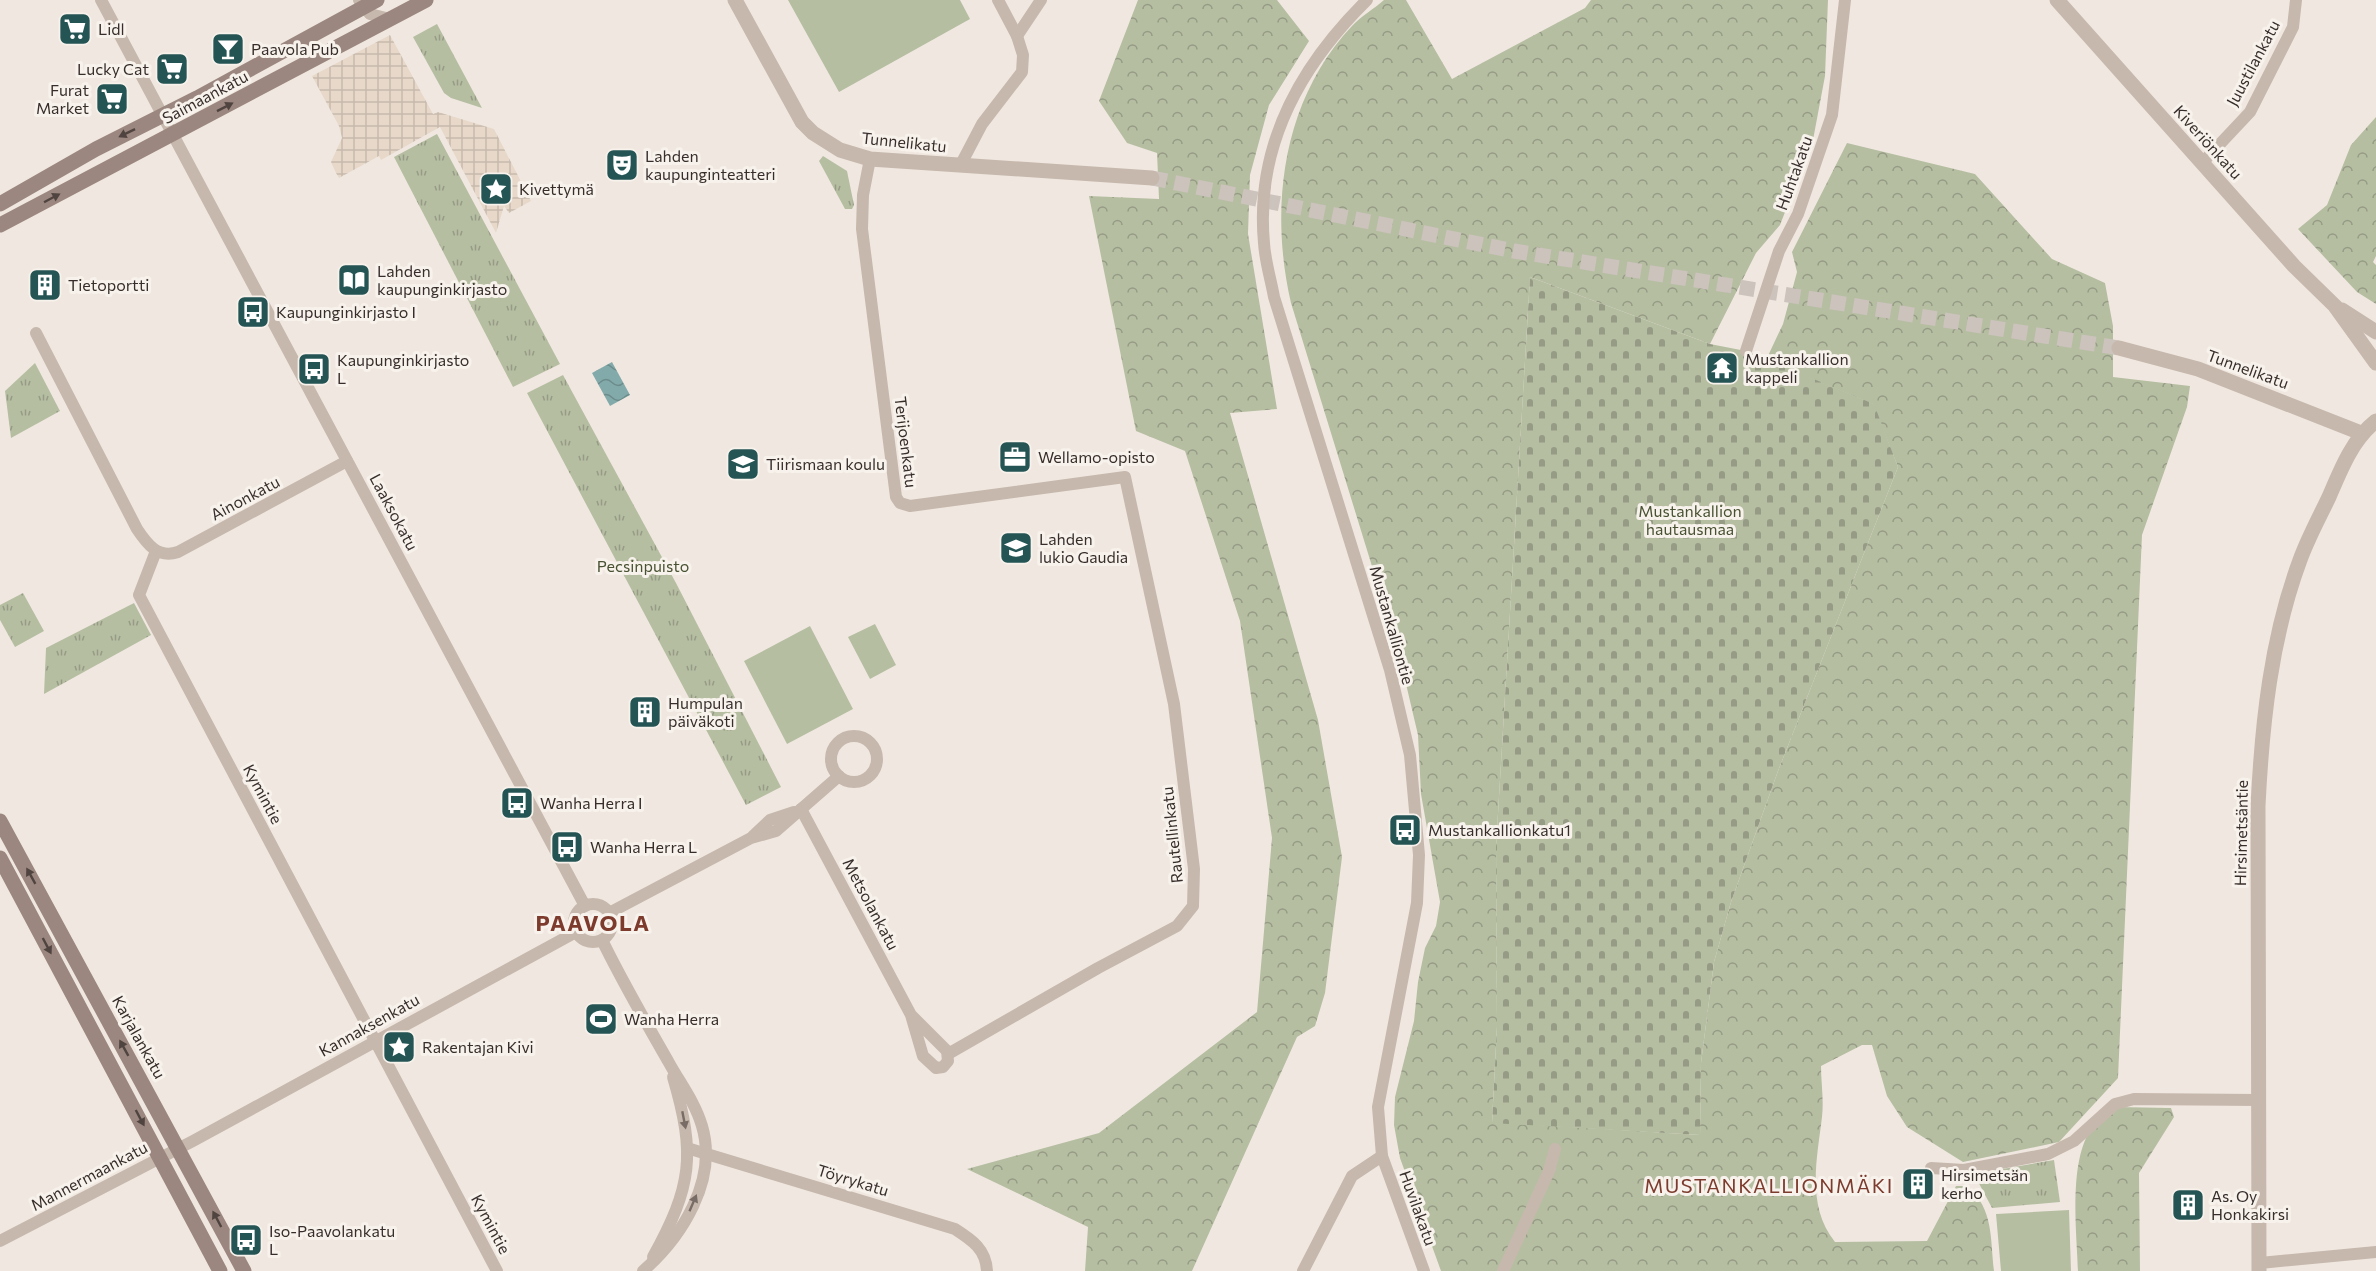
<svg xmlns="http://www.w3.org/2000/svg" width="2376" height="1271" viewBox="0 0 2376 1271" font-family="Commissioner,sans-serif">
<defs>
<pattern id="grass-tufts" width="24" height="20" patternUnits="userSpaceOnUse" patternTransform="scale(1.5)"><rect width="24" height="20" fill="#b6bea2"/><path d="M3 7l-1-3M5 7V3M7 7l1-3M15 17l-1-3M17 17v-4M19 17l1-3" fill="none" stroke="#959b84"/></pattern>
<pattern id="forest-crowns" width="20" height="18" patternUnits="userSpaceOnUse" patternTransform="scale(1.5)"><rect width="20" height="18" fill="#b6bea2"/><path d="M2 6a3 3 0 1 1 6 0M12 15a3 3 0 1 1 6 0" fill="none" stroke="#959b84"/></pattern>
<pattern id="cemetery-stones" width="16" height="16" patternUnits="userSpaceOnUse" patternTransform="scale(1.5)"><rect width="16" height="16" fill="#b6bea2"/><path d="M2 7V4a2 2 0 0 1 4 0v3zM10 15v-3a2 2 0 0 1 4 0v3z" fill="#959b84"/></pattern>
<pattern id="plaza-grid" width="8" height="8" patternUnits="userSpaceOnUse" patternTransform="scale(1.5)"><rect width="8" height="8" fill="#e7d8c9"/><path d="M0 4h8M4 0v8" fill="none" stroke="#c7baad"/></pattern>
<pattern id="water-waves" width="16" height="10" patternUnits="userSpaceOnUse" patternTransform="scale(1.5)"><rect width="16" height="10" fill="#83aaaa"/><path d="M0 5q4-4 8 0t8 0" fill="none" stroke="#6c8b8b"/></pattern>
</defs>
<rect width="100%" height="100%" fill="#f0e8e0"/>
<g fill="url(#grass-tufts)">
<polygon points="437,24 482,108 451,98 444,93 413,37"/>
<polygon points="437,134 560,364 513,387 394,157"/>
<polygon points="823,156 847,171 854,205 852,209 845,209 819,161"/>
<polygon points="35,363 60,411 11,438 5,391"/>
<polygon points="563,375 676,583 781,787 746,805 527,393"/>
<polygon points="23,593 44,631 15,647 0,620 0,605"/>
<polygon points="134,603 151,635 44,694 46,648"/>
<polygon points="2054,1160 2060,1202 1992,1208 1974,1174"/>
</g>
<g fill="url(#forest-crowns)">
<polygon points="1138,0 1277,0 1309,41 1269,105 1250,175 1248,234 1277,409 1230,413 1318,720 1342,857 1325,993 1315,1026 1297,1037 1192,1271 1085,1271 1088,1227 967,1169 1099,1133 1257,1012 1272,838 1240,621 1185,451 1136,431 1089,196 1159,199 1157,153 1127,143 1099,101"/>
<path d="M1384 0H1406L1452 79 1585 8 1591 0H1828L1825 76 1813 140 1780 225 1756 253 1710 344 1530 277 1496 847 1497 1026 1492 1122 1700 1135 1701 1063 1714 962 1731 902 1778 771 1898 467 1873 404 1766 360 1783 324 1797 272 1792 252 1847 143 1975 174 2052 259 2105 283 2113 326V377L2190 386 2187 407 2142 535 2118 1078 2059 1142 1963 1162 1907 1127 1887 1096 1872 1045H1862L1821 1066C1821 1082 1824 1100 1822 1117 1817 1159 1806 1206 1835 1242L1927 1241 1956 1186H1968C1994 1211 1990 1237 1994 1271H1441L1400 1158 1394 1125 1395 1097 1414 1021 1418 982 1425 948 1436 926 1440 902 1421 794 1418 735 1406 684 1371 563 1291 303C1269 208 1282 100 1352 26 1361 16 1374 9 1384 0Z"/>
<polygon points="2376,117 2376,256 2373,262 2376,265 2376,304 2357,292 2298,229 2327,205 2351,145"/>
<path d="M2117 1107 2171 1108 2174 1117 2139 1173 2140 1271H2078C2077 1231 2067 1156 2095 1124 2100 1118 2110 1112 2117 1107Z"/>
</g>
<polygon fill="url(#cemetery-stones)" points="1530,277 1710,344 1746,351 1874,404 1898,467 1778,771 1731,902 1714,962 1701,1063 1700,1135 1492,1123 1497,1026 1496,847"/>
<g fill="#b6bea2">
<polygon points="788,0 960,0 970,19 839,92"/>
<polygon points="875,624 896,665 870,679 848,637"/>
<polygon points="810,626 853,709 787,744 744,661"/>
<polygon points="2069,1210 2071,1271 2001,1271 1996,1214"/>
</g>
<polygon fill="url(#plaza-grid)" points="390,35 433,114 438,112 494,129 531,201 509,213 504,206 496,233 440,127 381,160 379,156 339,178 336,173 331,162 342,138 339,126 312,76"/>
<polygon fill="url(#water-waves)" points="612,362 630,395 610,406 592,373"/>
<g fill="none" stroke-linecap="round" stroke-linejoin="round">
<polyline stroke="#cbc3bc" stroke-width="15" stroke-dasharray="15 8" stroke-linecap="butt" points="1152,178 1514,251 2119,348"/>
<g stroke="#c7b8ad" stroke-width="12">
<polyline points="101,0 585,906"/>
<polyline points="359,0 370,14 390,19"/>
<path d="M1367 0C1300 66 1255 146 1264 243 1265 261 1271 280 1274 297L1390 670 1410 755 1419 855 1417 903 1378 1107 1382 1156 1424 1271"/>
<polyline points="1017,36 1041,0"/>
<polyline points="870,159 863,195 862,229 896,497 900,503 910,506 1125,477 1174,704 1194,869 1193,906 1177,926 1098,968 948,1054"/>
<polyline points="2203,162 2250,112 2293,27 2296,0"/>
<polyline points="960,166 982,124 1022,72 1023,55 1017,36 998,0"/>
<path d="M36 333 137 529C147 544 158 559 178 552L347 461"/>
<polyline points="1746,351 1779,251 1798,214 1832,115 1845,0"/>
<polyline points="156,551 139,595 497,1271"/>
<circle cx="854" cy="759" r="23"/>
<polyline points="801,809 911,1015 947,1051 948,1061 943,1067 936,1068 923,1056 911,1015"/>
<polyline points="753,836 770,820 794,812"/>
<circle cx="593" cy="923" r="19"/>
<polyline points="609,913 751,838 776,831 839,776"/>
<path d="M602 940C622 981 645 1021 668 1061 680 1083 695 1102 702 1126 718 1180 682 1237 643 1271"/>
<path d="M687 1148 955 1229C972 1240 986 1249 987 1271"/>
<polyline points="1931,1168 1964,1170 2048,1154 2074,1141 2115,1104 2134,1099 2258,1100"/>
<polyline points="0,1241 193,1141 576,932"/>
<path d="M653 1257C692 1186 696 1155 673 1077"/>
<polyline points="2260,1263 2376,1252"/>
<polyline points="1303,1271 1352,1176 1382,1156"/>
<polyline points="1503,1271 1549,1171 1555,1149"/>
</g>
<g stroke="#c7b8ad" stroke-width="15">
<polyline points="735,0 802,122 813,133 840,150 870,159 1152,178"/>
<polyline points="2057,0 2294,266 2335,306 2376,363"/>
<polyline points="2342,310 2376,332"/>
<polyline points="2119,348 2198,369 2361,433"/>
<path d="M2259 1271 2258 806C2262 723 2271 638 2300 560 2308 538 2319 518 2329 497 2341 469 2352 440 2376 421"/>
</g>
<g stroke="#9b877f" stroke-width="15">
<polyline points="0,204 96,149 197,98 377,0"/>
<polyline points="0,225 426,0"/>
<polyline points="0,821 244,1271"/>
<polyline points="0,858 220,1271"/>
</g>
</g>
<defs><path id="oneway-solid" d="M-6-.8H1V-3.2L6.5 0L1 3.2V.8H-6Z" transform="scale(1.5)"/></defs>
<g fill="#504440">
<use href="#oneway-solid" transform="translate(225 107) rotate(-27)"/>
<use href="#oneway-solid" transform="translate(127 133) rotate(154)"/>
<use href="#oneway-solid" transform="translate(52 198) rotate(-28)"/>
<use href="#oneway-solid" transform="translate(31 876) rotate(-119)"/>
<use href="#oneway-solid" transform="translate(47 946) rotate(62)"/>
<use href="#oneway-solid" transform="translate(124 1048) rotate(-119)"/>
<use href="#oneway-solid" transform="translate(140 1118) rotate(62)"/>
<use href="#oneway-solid" transform="translate(217 1219) rotate(-118)"/>
</g>
<g fill="#786c66">
<use href="#oneway-solid" transform="translate(684 1120) rotate(79)"/>
<use href="#oneway-solid" transform="translate(693 1203) rotate(-67)"/>
</g>
<defs>
<g id="supermarket-square" transform="scale(1.725)"><rect x="-9" y="-9" width="18" height="18" rx="4" fill="#255454" stroke="#f8f2ec"/><path d="M-6-5.5h2.5l.6 2H6L4.5 2H-2.5L-4.4-4H-6ZM-1.5 3.2a1.3 1.3 0 1 0 .1 0ZM3 3.2a1.3 1.3 0 1 0 .1 0Z" fill="#fff"/></g>
<g id="bar-square" transform="scale(1.725)"><rect x="-9" y="-9" width="18" height="18" rx="4" fill="#255454" stroke="#f8f2ec"/><path d="M-6-5H6L.8 .8V4.5H3.5V6h-7V4.5H-.8V.8Z" fill="#fff"/></g>
<g id="theatre-square" transform="scale(1.725)"><rect x="-9" y="-9" width="18" height="18" rx="4" fill="#255454" stroke="#f8f2ec"/><path d="M-5-5.5Q0-4 5-5.5V0Q5 5 0 6Q-5 5-5 0ZM-3.3-2.5H-1v1.5H-3.3ZM1-2.5H3.3v1.5H1ZM-2.8 1Q0 5.5 2.8 1Z" fill="#fff"/></g>
<g id="sight-square" transform="scale(1.725)"><rect x="-9" y="-9" width="18" height="18" rx="4" fill="#255454" stroke="#f8f2ec"/><path d="M0-6L1.8-2.2L6-1.7L2.9 1.2L3.7 5.4L0 3.3L-3.7 5.4L-2.9 1.2L-6-1.7L-1.8-2.2Z" fill="#fff"/></g>
<g id="library-square" transform="scale(1.725)"><rect x="-9" y="-9" width="18" height="18" rx="4" fill="#255454" stroke="#f8f2ec"/><path d="M-6-4Q-3-5.5-.7-3.5V5Q-3 3-6 4ZM6-4Q3-5.5 .7-3.5V5Q3 3 6 4Z" fill="#fff"/></g>
<g id="building-square" transform="scale(1.725)"><rect x="-9" y="-9" width="18" height="18" rx="4" fill="#255454" stroke="#f8f2ec"/><path d="M-4-6H4V6H1V3H-1V6H-4ZM-2.5-4.3h1.7v1.8h-1.7ZM.8-4.3h1.7v1.8H.8ZM-2.5-1h1.7V.8h-1.7ZM.8-1h1.7V.8H.8Z" fill="#fff"/></g>
<g id="bus-square" transform="scale(1.725)"><rect x="-9" y="-9" width="18" height="18" rx="4" fill="#255454" stroke="#f8f2ec"/><path d="M-5-6H5V4H4V6H2V4H-2V6H-4V4H-5ZM-3.5-4V0h7V-4ZM-3.5 1.2v1.5H-2V1.2ZM2 1.2v1.5H3.5V1.2Z" fill="#fff"/></g>
<g id="temple-square" transform="scale(1.725)"><rect x="-9" y="-9" width="18" height="18" rx="4" fill="#255454" stroke="#f8f2ec"/><path d="M0-6L5-2H3V0L6.5 2.5H4V6H1.5V3h-3V6H-4V2.5H-6.5L-3 0V-2H-5Z" fill="#fff"/></g>
<g id="office-square" transform="scale(1.725)"><rect x="-9" y="-9" width="18" height="18" rx="4" fill="#255454" stroke="#f8f2ec"/><path d="M-6-3h4V-5.5h4V-3h4V5H-6ZM-1-4.5V-3h2v-1.5ZM-6 0V1H6V0Z" fill="#fff"/></g>
<g id="school-square" transform="scale(1.725)"><rect x="-9" y="-9" width="18" height="18" rx="4" fill="#255454" stroke="#f8f2ec"/><path d="M0-5L7-2L0 1L-7-2ZM-4 1L0 2.5L4 1V4Q0 6-4 4Z" fill="#fff"/></g>
<g id="stadium-square" transform="scale(1.725)"><rect x="-9" y="-9" width="18" height="18" rx="4" fill="#255454" stroke="#f8f2ec"/><path d="M0-5a6.5 5 0 1 0 0 10a6.5 5 0 1 0 0-10ZM-3.5-1.8h7v3.6h-7Z" fill="#fff"/></g>
</defs>
<g fill-rule="evenodd">
<use href="#supermarket-square" x="75" y="29"/>
<use href="#bar-square" x="228" y="49"/>
<use href="#supermarket-square" x="172" y="69"/>
<use href="#supermarket-square" x="112" y="99"/>
<use href="#theatre-square" x="622" y="165"/>
<use href="#sight-square" x="496" y="189"/>
<use href="#library-square" x="354" y="280"/>
<use href="#building-square" x="45" y="285"/>
<use href="#bus-square" x="253" y="312"/>
<use href="#temple-square" x="1722" y="368"/>
<use href="#bus-square" x="314" y="369"/>
<use href="#office-square" x="1015" y="457"/>
<use href="#school-square" x="743" y="464"/>
<use href="#school-square" x="1016" y="548"/>
<use href="#building-square" x="645" y="712"/>
<use href="#bus-square" x="517" y="803"/>
<use href="#bus-square" x="1405" y="830"/>
<use href="#bus-square" x="567" y="847"/>
<use href="#stadium-square" x="601" y="1019"/>
<use href="#sight-square" x="399" y="1047"/>
<use href="#building-square" x="1918" y="1184"/>
<use href="#building-square" x="2188" y="1205"/>
<use href="#bus-square" x="246" y="1240"/>
</g>
<g text-anchor="middle" stroke-width="6" stroke-linejoin="round" paint-order="stroke">
<g font-size="16" fill="#372e2b" stroke="#f8f2ec" text-anchor="start">
<text x="98" y="35">Lidl</text>
<text x="251" y="55">Paavola Pub</text>
<text x="149" y="75" text-anchor="end">Lucky Cat</text>
<text x="89" y="96" text-anchor="end">Furat<tspan x="89" dy="18">Market</tspan></text>
<text x="645" y="162">Lahden<tspan x="645" dy="18">kaupunginteatteri</tspan></text>
<text x="519" y="195">Kivettymä</text>
<text x="377" y="277">Lahden<tspan x="377" dy="18">kaupunginkirjasto</tspan></text>
<text x="68" y="291">Tietoportti</text>
<text x="276" y="318">Kaupunginkirjasto I</text>
<text x="1745" y="365">Mustankallion<tspan x="1745" dy="18">kappeli</tspan></text>
<text x="337" y="366">Kaupunginkirjasto<tspan x="337" dy="18">L</tspan></text>
<text x="1038" y="463">Wellamo-opisto</text>
<text x="766" y="470">Tiirismaan koulu</text>
<text x="1039" y="545">Lahden<tspan x="1039" dy="18">lukio Gaudia</tspan></text>
<text x="668" y="709">Humpulan<tspan x="668" dy="18">päiväkoti</tspan></text>
<text x="540" y="809">Wanha Herra I</text>
<text x="1428" y="836">Mustankallionkatu1</text>
<text x="590" y="853">Wanha Herra L</text>
<text x="624" y="1025">Wanha Herra</text>
<text x="422" y="1053">Rakentajan Kivi</text>
<text x="1941" y="1181">Hirsimetsän<tspan x="1941" dy="18">kerho</tspan></text>
<text x="2211" y="1202">As. Oy<tspan x="2211" dy="18">Honkakirsi</tspan></text>
<text x="269" y="1237">Iso-Paavolankatu<tspan x="269" dy="18">L</tspan></text>
</g>
<g font-size="16" fill="#372e2b" stroke="#f8f2ec">
<text transform="translate(2253 63) rotate(-62)" y="6">Juustilankatu</text>
<text transform="translate(205 97) rotate(-28)" y="6">Saimaankatu</text>
<text transform="translate(904 142) rotate(6)" y="6">Tunnelikatu</text>
<text transform="translate(2208 142) rotate(48)" y="6">Kiveriönkatu</text>
<text transform="translate(1794 173) rotate(-70)" y="6">Huhtakatu</text>
<text transform="translate(2248 369) rotate(20)" y="6">Tunnelikatu</text>
<text transform="translate(906 442) rotate(83)" y="6">Terijoenkatu</text>
<text transform="translate(245 498) rotate(-28)" y="6">Ainonkatu</text>
<text transform="translate(394 512) rotate(62)" y="6">Laaksokatu</text>
<text transform="translate(1392 625) rotate(74)" y="6">Mustankalliontie</text>
<text transform="translate(263 794) rotate(62)" y="6">Kymintie</text>
<text transform="translate(2241 833) rotate(-89)" y="6">Hirsimetsäntie</text>
<text transform="translate(1172 835) rotate(-96)" y="6">Rautellinkatu</text>
<text transform="translate(871 904) rotate(62)" y="6">Metsolankatu</text>
<text transform="translate(369 1025) rotate(-29)" y="6">Kannaksenkatu</text>
<text transform="translate(139 1037) rotate(61)" y="6">Karjalankatu</text>
<text transform="translate(89 1176) rotate(-28)" y="6">Mannermaankatu</text>
<text transform="translate(853 1180) rotate(17)" y="6">Töyrykatu</text>
<text transform="translate(1418 1208) rotate(70)" y="6">Huvilakatu</text>
<text transform="translate(491 1224) rotate(62)" y="6">Kymintie</text>
</g>
<g font-size="16" fill="#485232" stroke="#f8f2ec">
<text x="1690" y="517">Mustankallion<tspan x="1690" dy="18">hautausmaa</tspan></text>
<text x="643" y="572">Pecsinpuisto</text>
</g>
<g font-size="20" letter-spacing="1.5" fill="#7d3b2d" stroke="#f8f2ec">
<text x="1769" y="1193">MUSTANKALLIONMÄKI</text>
</g>
<g font-size="22" font-weight="bold" letter-spacing="1.5" fill="#7d3b2d" stroke="#f8f2ec">
<text x="593" y="931">PAAVOLA</text>
</g>
</g>
</svg>
